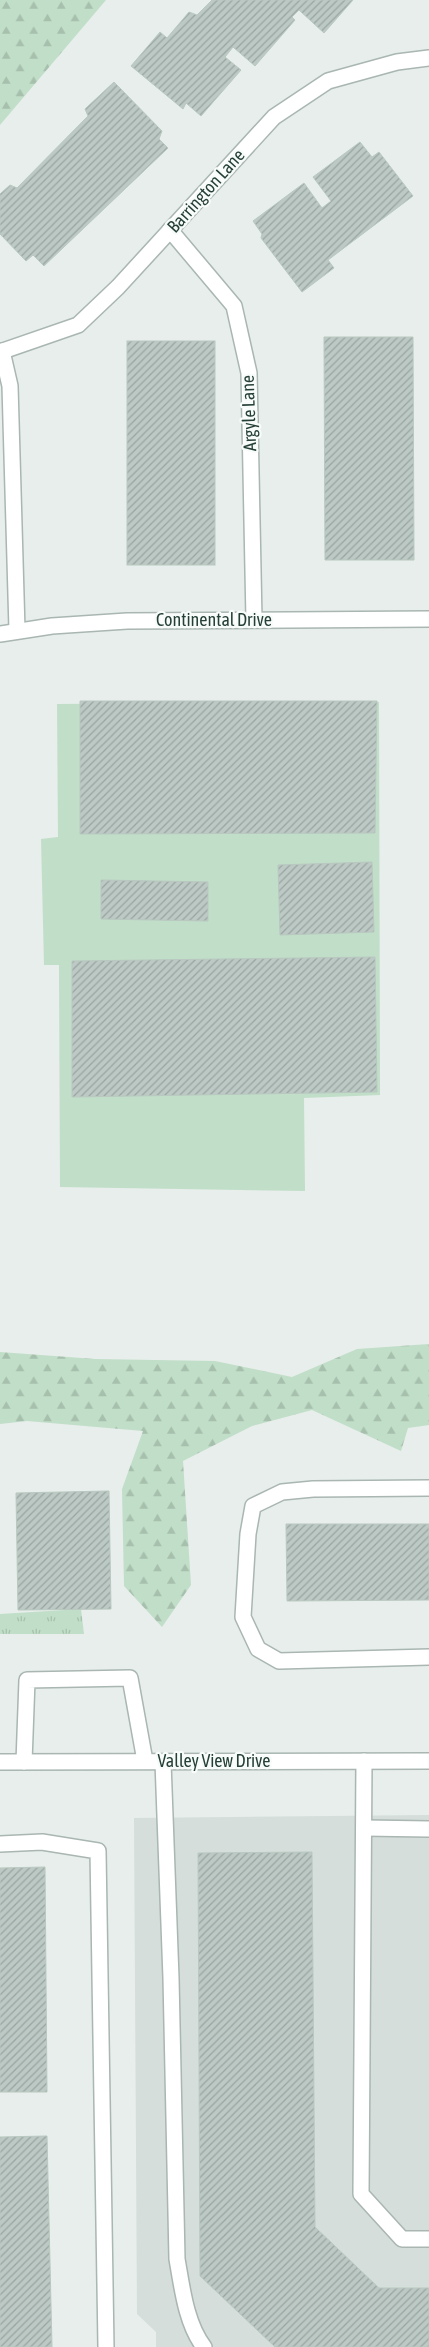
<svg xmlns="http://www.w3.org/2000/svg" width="429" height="2347" viewBox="0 0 429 2347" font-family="'Asap Condensed',sans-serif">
<defs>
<pattern id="grass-tufts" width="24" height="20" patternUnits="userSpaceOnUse" patternTransform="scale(1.25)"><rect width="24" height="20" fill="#c1dec8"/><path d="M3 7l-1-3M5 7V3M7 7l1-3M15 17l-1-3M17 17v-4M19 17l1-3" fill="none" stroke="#a6c0ad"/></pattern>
<pattern id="forest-firs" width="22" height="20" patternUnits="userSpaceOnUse" patternTransform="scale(1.25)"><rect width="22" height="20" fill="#c1dec8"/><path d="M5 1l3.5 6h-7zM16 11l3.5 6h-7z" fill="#a6c0ad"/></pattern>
<pattern id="building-hatch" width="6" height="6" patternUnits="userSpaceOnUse" patternTransform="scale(1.25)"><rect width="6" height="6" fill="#bcc9c4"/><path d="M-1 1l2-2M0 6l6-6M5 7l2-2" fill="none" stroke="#99a5a0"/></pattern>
</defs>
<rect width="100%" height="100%" fill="#e7eeeb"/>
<polygon fill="#d5deda" points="429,1815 429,2347 156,2347 156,2332 137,2314 134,1818"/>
<polygon fill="url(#grass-tufts)" points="81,1609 84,1634 0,1634 0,1614"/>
<g fill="url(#forest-firs)">
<polygon points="0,0 106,0 0,125"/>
<polygon points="429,1344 429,1425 408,1428 401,1451 312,1410 252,1426 183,1461 191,1585 162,1627 124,1586 122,1489 143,1431 27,1421 0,1424 0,1352 95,1359 215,1361 292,1377 357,1349"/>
</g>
<polygon fill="#c1dec8" points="379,702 380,1095 304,1098 305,1191 60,1187 59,965 44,965 41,839 58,837 57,704"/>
<g fill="url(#building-hatch)" stroke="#b9c8c1">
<polygon points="212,0 353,0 324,33 299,10 292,17 295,20 255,66 233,47 225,57 241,70 201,116 186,103 183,109 131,66 160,32 167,38 189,12 197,15"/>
<polygon points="114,82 162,131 159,139 168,148 44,266 33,255 26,261 0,234 0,194 10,185 17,188 88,116 85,109"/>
<polygon points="360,142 372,157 379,152 413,196 328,260 334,268 302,292 261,238 262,234 253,221 304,183 322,208 331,201 313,177"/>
<polygon points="324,337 413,337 414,560 325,560"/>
<rect x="127" y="341" width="88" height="224"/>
<polygon points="80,701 377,701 375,833 80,834"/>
<polygon points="372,862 374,932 280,935 278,865"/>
<polygon points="101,880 208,882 208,921 101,919"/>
<polygon points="375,957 377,1092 72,1097 72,961"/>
<polygon points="109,1491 111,1609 18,1610 16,1493"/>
<polygon points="286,1524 429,1524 429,1600 287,1601"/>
<polygon points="312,1852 315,2227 379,2288 429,2288 429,2347 275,2347 200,2276 198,1853"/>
<polygon points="45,1867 47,2092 0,2092 0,1868"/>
<polygon points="47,2136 52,2347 0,2347 0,2137"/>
</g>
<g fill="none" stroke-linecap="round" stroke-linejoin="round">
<g stroke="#a9b6b2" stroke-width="18">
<g id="minor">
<polyline points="170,230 234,306 249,373 254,620"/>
<polyline points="2,351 10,386 17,630"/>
<polyline points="0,352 78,325 118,287 274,117 328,81 397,62 429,58"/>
<polyline points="0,634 52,626 127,621 429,619"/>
<polyline points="429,1488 313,1489 282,1492 253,1506 248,1534 243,1617 258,1649 279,1661 429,1657"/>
<polyline points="364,1761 361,2194 402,2239 429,2239"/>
<polyline points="0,1762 429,1761"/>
<polyline points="24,1762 27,1680 130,1678 145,1761"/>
<path d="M163 1762 171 1978 177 2259C182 2287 186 2324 204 2347"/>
<polyline points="364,1828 429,1829"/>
<polyline points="0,1844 42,1842 98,1851 106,2347"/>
</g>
</g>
<use href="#minor" stroke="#fff" stroke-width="15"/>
</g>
<g text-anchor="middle" stroke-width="4.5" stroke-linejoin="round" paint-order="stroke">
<g font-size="18" fill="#264038" stroke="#f7fbf9">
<text transform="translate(206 191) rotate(-48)" y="6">Barrington Lane</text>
<text transform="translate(249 413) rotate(-92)" y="6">Argyle Lane</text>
<text x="214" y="626">Continental Drive</text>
<text x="214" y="1767">Valley View Drive</text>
</g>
</g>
</svg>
